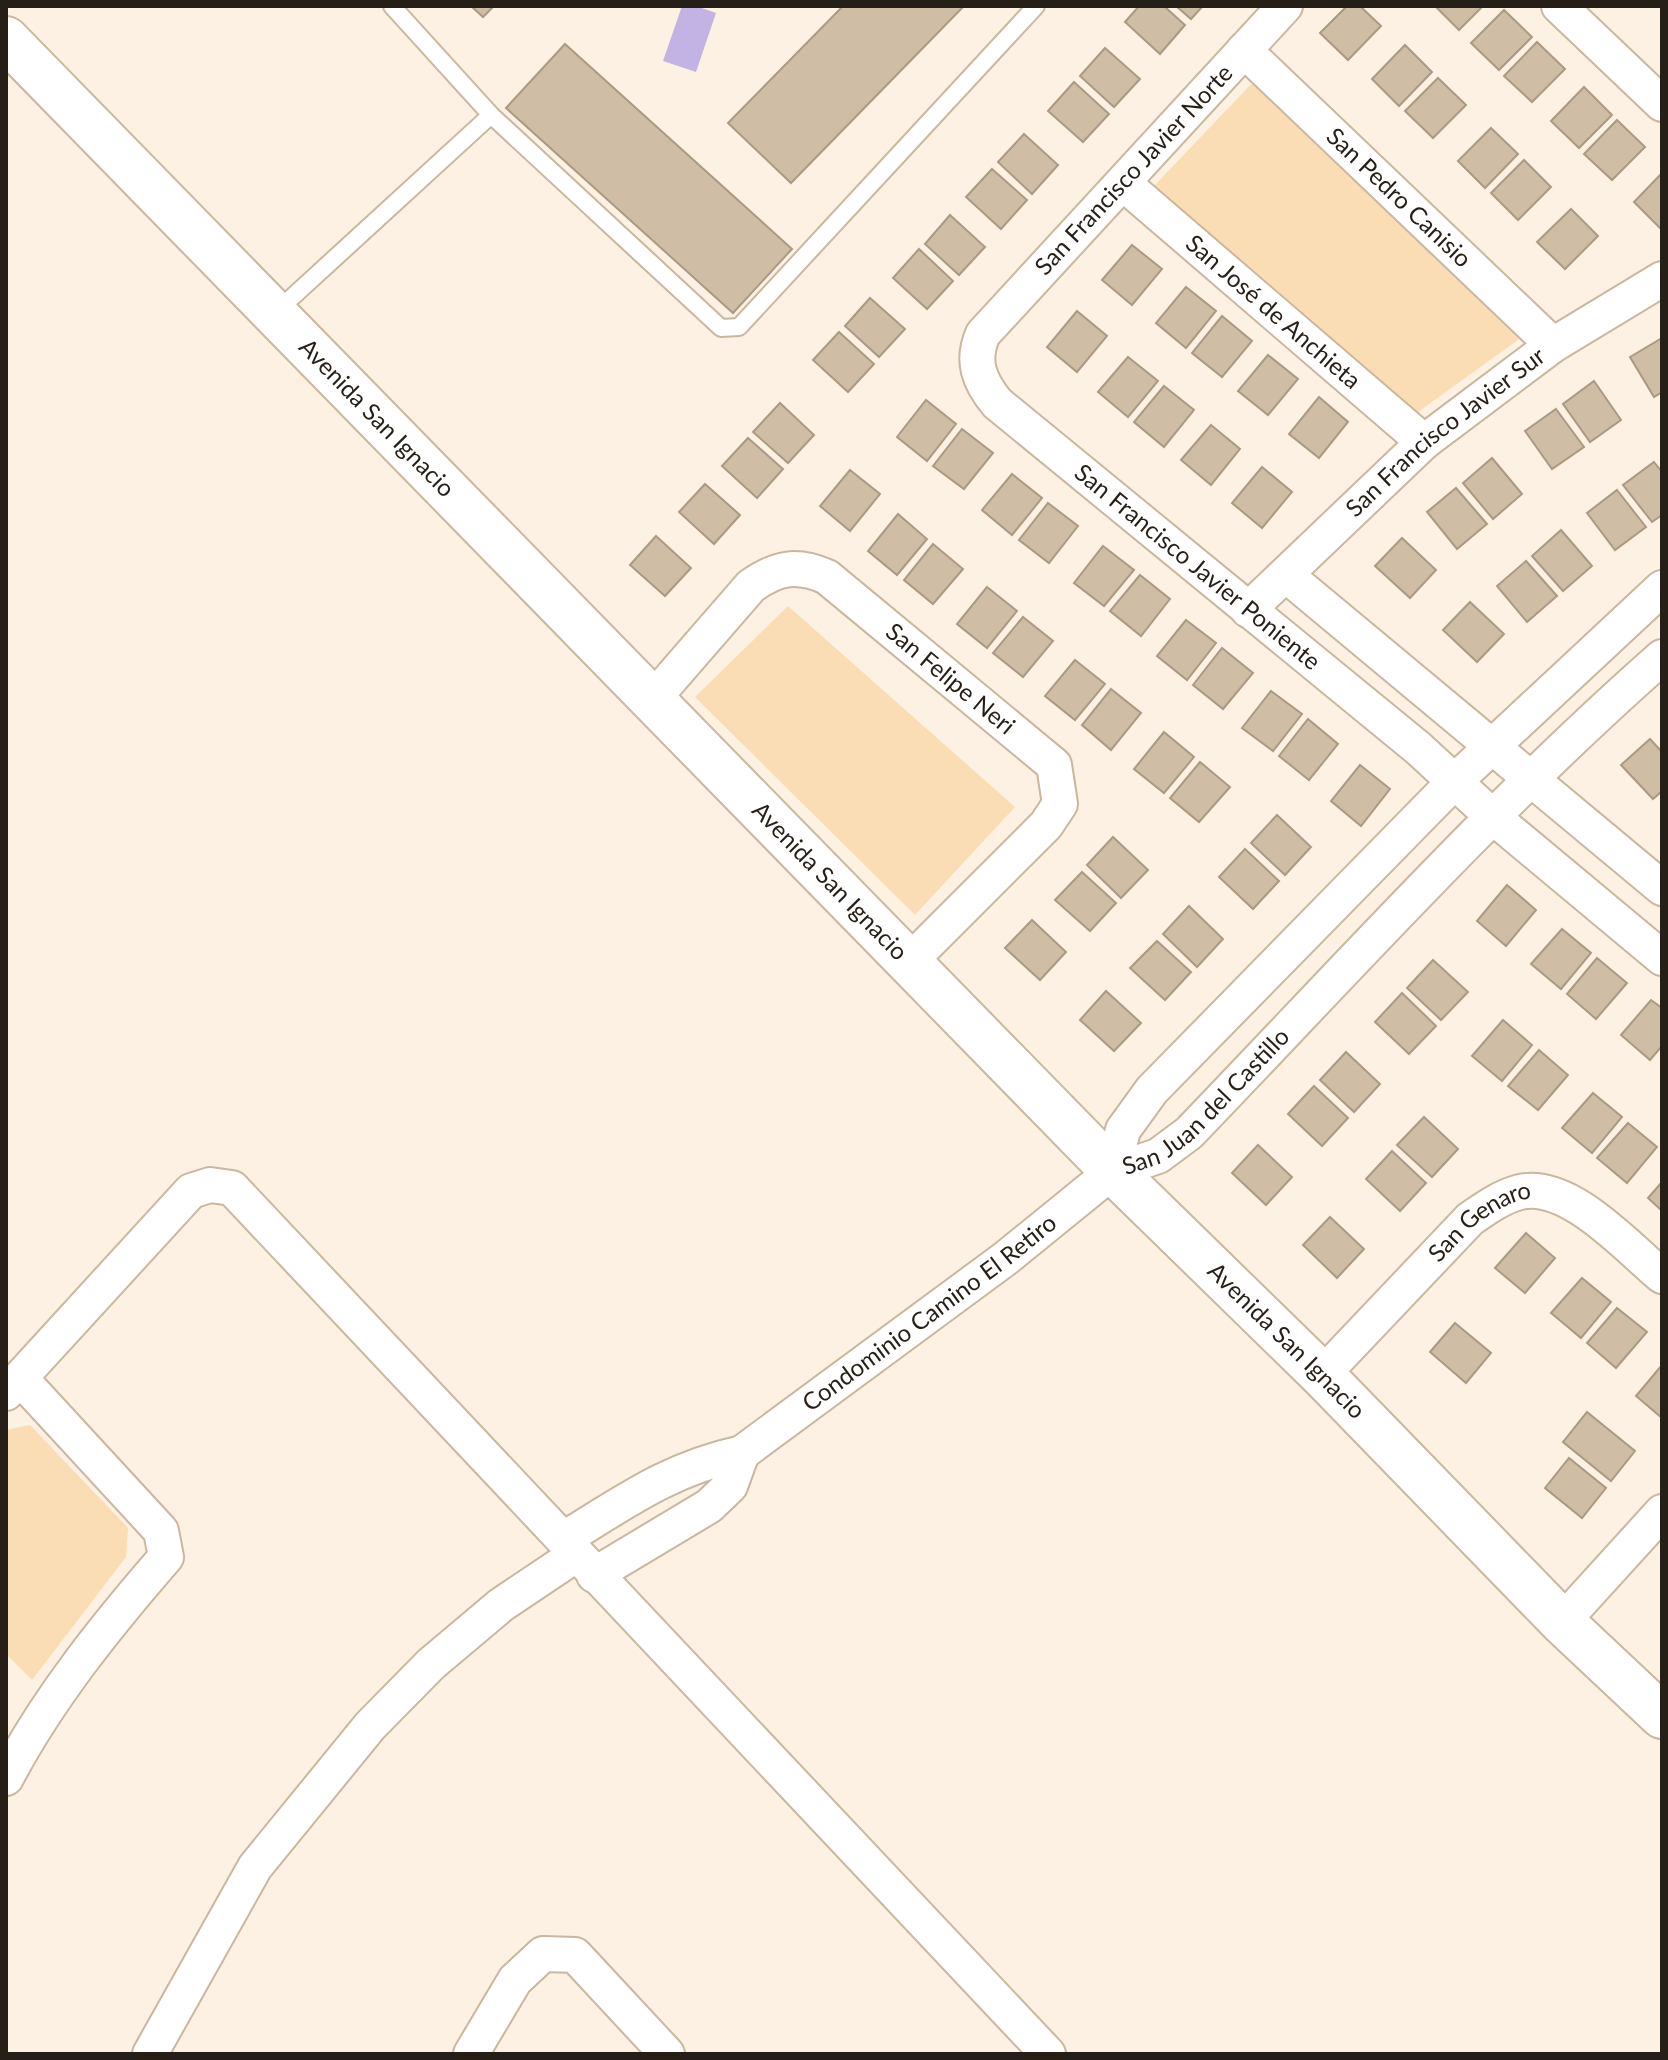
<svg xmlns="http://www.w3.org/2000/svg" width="1668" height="2060" viewBox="0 0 1668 2060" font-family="Lato,sans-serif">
<rect width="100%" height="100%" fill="#fcf1e2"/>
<g fill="#fbddb5">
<polygon points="1255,80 1522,337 1411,417 1154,186"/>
<polygon points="788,606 1015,807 915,915 695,697"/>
<polygon points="30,1425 128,1528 126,1557 32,1680 6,1654 6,1430"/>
</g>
<polygon fill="#c3b3e4" points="682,6 696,6 716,13 696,72 663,61"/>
<g fill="#cfbda6" stroke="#ab9a83" stroke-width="2">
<polygon points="471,6 494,6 483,17"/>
<polygon points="843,6 964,6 791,183 728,123"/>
<polygon points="1139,6 1164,6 1185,25 1160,54 1125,22"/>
<polygon points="1176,6 1203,6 1191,19"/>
<polygon points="1347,6 1360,6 1381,26 1348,60 1320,33"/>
<polygon points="1435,6 1483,6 1459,30"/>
<polygon points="1504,10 1532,37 1499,70 1471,43"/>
<polygon points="1537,42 1565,69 1532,102 1504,76"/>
<polygon points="565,44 792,249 733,313 506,108"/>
<polygon points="1405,45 1432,72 1399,106 1372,79"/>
<polygon points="1105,48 1140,79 1114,107 1080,76"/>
<polygon points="1438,78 1466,105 1433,138 1405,111"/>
<polygon points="1074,82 1109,114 1083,142 1048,111"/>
<polygon points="1584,87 1612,115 1579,148 1551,121"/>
<polygon points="1617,120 1645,147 1612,180 1584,154"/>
<polygon points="1491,128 1518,154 1485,188 1458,161"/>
<polygon points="1024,134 1058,165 1032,194 998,162"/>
<polygon points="1524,160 1551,187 1518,220 1491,193"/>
<polygon points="992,169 1027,200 1001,229 966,197"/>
<polygon points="1662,173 1662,228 1661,229 1634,202"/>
<polygon points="1571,209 1598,236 1565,269 1537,242"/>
<polygon points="950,215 985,247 959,275 925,244"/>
<polygon points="1132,245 1162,269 1132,305 1102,280"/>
<polygon points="919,249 953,281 927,309 893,278"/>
<polygon points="1186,287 1216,311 1186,348 1156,323"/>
<polygon points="870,298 905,329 879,357 845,326"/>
<polygon points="1077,311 1107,336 1077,372 1047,347"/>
<polygon points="1222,316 1252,341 1222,377 1192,353"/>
<polygon points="839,332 874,364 848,392 813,360"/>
<polygon points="1662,338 1662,392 1654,397 1630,357"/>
<polygon points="1268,355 1298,379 1268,415 1238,391"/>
<polygon points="1128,357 1158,381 1128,417 1098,392"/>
<polygon points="1594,381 1621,420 1590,442 1563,404"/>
<polygon points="1164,386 1194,410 1164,447 1134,422"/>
<polygon points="1319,397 1348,422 1319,458 1289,434"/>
<polygon points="926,400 956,424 927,461 897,437"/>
<polygon points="780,403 814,435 788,463 753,432"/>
<polygon points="1556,409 1584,447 1552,469 1525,431"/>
<polygon points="1211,425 1240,449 1211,485 1181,460"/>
<polygon points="962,429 993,453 964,489 933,466"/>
<polygon points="748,438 783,469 757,498 722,466"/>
<polygon points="1492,458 1522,494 1493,519 1463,483"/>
<polygon points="1654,462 1662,472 1662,515 1652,522 1623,485"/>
<polygon points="1262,467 1292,492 1262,528 1232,503"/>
<polygon points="850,470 880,494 850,531 820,506"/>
<polygon points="1012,474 1042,498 1012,535 982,510"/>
<polygon points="705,484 740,515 714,544 679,512"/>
<polygon points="1456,488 1487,524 1457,549 1427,512"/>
<polygon points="1617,490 1646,527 1615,550 1587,513"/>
<polygon points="1048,503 1078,526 1049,563 1019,540"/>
<polygon points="898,514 927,539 897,575 868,551"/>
<polygon points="1561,530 1592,566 1563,591 1532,556"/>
<polygon points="656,536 691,568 665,596 630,565"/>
<polygon points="1402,538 1436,570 1410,598 1375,566"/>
<polygon points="933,544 963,569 933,604 904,580"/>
<polygon points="1103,546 1134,570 1104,606 1074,583"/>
<polygon points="1526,561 1557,596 1527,622 1497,586"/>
<polygon points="1140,575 1170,599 1141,636 1110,611"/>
<polygon points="987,587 1017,611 987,648 957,624"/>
<polygon points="1470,602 1504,634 1477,662 1443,630"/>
<polygon points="1023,617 1053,641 1023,677 993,653"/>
<polygon points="1186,620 1216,643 1187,680 1157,656"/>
<polygon points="1222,648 1253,673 1223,709 1193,685"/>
<polygon points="1075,660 1105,684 1075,720 1045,696"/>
<polygon points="1111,689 1141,713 1111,750 1082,725"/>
<polygon points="1271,691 1302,714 1273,751 1242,728"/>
<polygon points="1308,719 1338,744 1309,780 1279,756"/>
<polygon points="1164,732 1194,757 1164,793 1134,769"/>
<polygon points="1650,739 1662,752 1662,791 1653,799 1621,765"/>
<polygon points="1200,762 1230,787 1199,822 1170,798"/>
<polygon points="1360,765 1390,789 1361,826 1331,801"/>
<polygon points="1277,815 1311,847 1285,875 1251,843"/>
<polygon points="1113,837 1148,870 1121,898 1087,865"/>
<polygon points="1245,849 1279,881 1253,909 1219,877"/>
<polygon points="1082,872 1116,903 1090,931 1055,900"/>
<polygon points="1507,885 1536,910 1506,946 1477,921"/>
<polygon points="1189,906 1223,939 1197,967 1163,934"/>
<polygon points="1032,920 1066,952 1040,980 1005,948"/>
<polygon points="1562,929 1591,953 1561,989 1531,964"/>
<polygon points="1157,941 1191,972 1165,1000 1130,968"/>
<polygon points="1597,958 1627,983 1596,1019 1567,994"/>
<polygon points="1433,960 1468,992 1441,1020 1407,988"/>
<polygon points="1106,991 1141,1023 1114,1051 1080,1020"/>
<polygon points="1402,993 1436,1026 1409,1054 1375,1022"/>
<polygon points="1651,1000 1662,1008 1662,1046 1650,1060 1621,1035"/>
<polygon points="1503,1020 1532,1045 1502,1081 1472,1056"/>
<polygon points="1539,1050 1568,1075 1538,1110 1508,1086"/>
<polygon points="1346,1052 1380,1084 1354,1112 1320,1080"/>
<polygon points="1314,1086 1348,1118 1322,1146 1288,1114"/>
<polygon points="1593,1093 1622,1117 1592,1153 1562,1128"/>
<polygon points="1424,1117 1458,1149 1432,1177 1397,1145"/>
<polygon points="1628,1123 1657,1147 1627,1183 1597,1158"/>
<polygon points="1258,1145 1292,1177 1266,1205 1232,1173"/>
<polygon points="1392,1151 1426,1183 1400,1211 1366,1179"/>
<polygon points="1662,1182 1662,1211 1648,1198"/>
<polygon points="1330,1217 1364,1249 1337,1278 1303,1245"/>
<polygon points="1526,1233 1555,1258 1525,1293 1495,1268"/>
<polygon points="1582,1278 1611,1302 1581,1338 1551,1313"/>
<polygon points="1617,1308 1647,1332 1616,1368 1587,1343"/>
<polygon points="1455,1323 1491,1353 1466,1383 1430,1352"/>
<polygon points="1662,1365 1662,1418 1636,1396"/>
<polygon points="1587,1412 1635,1451 1611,1481 1563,1442"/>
<polygon points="1569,1458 1606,1488 1582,1518 1545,1488"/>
</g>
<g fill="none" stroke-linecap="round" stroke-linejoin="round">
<g stroke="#c9b79f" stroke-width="20">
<g id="service">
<polyline points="392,6 491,115 721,328 739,327 1036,6"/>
<polyline points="277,311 491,115"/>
</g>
</g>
<g stroke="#c9b79f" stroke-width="38">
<g id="minor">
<path id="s1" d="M1285 6 983 334C971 361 979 381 997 403L1418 748 1493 817 1662 958"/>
<polyline points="1559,6 1662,104"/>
<path id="s2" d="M1244 50 1553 345"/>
<path id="s3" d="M1123 183 1424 442"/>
<polyline points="1286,575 1662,888"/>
<path id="s4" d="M1248 610 1424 442 1553 345 1662 279"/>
<path id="s5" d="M652 700 751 586C778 567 797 564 827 577L1054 765 1060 804 1046 825 908 963"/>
<polyline points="1113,1171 1123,1130 1152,1090 1454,782 1662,588"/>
<path id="s6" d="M1322 1375 1470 1219C1486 1208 1501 1197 1520 1192 1569 1181 1627 1247 1662 1276"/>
<polyline points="6,1393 191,1191 210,1185 232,1188 1048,2054"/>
<path id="s7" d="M742 1453 1006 1258 1113 1171 1158 1156 1189 1133C1344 972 1494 805 1662 657"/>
<path d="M564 1539C626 1501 669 1469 742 1453L730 1486 709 1506 594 1575"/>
<polyline points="1562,1622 1662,1512"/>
<path d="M6 1778C48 1698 107 1625 166 1557L161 1531 20 1378"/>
<polyline points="150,2054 255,1867 370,1726 431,1664 501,1605 577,1554"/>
<polyline points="471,2054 515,1980 543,1954 575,1955 667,2054"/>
</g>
</g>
<g stroke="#c9b79f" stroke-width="48">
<g id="secondary">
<path id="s8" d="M6 39 1113 1171 1322 1375 1562 1622 1662 1716"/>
</g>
</g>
<use href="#service" stroke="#fff" stroke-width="16"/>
<use href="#minor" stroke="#fff" stroke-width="34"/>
<use href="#secondary" stroke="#fff" stroke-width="44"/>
</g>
<g text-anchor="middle" stroke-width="7" stroke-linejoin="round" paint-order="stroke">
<g font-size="24" fill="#261f17" stroke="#fff">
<text transform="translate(1134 170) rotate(-47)" y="8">San Francisco Javier Norte</text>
<text dy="8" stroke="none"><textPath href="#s2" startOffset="214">San Pedro Canisio</textPath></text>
<text dy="8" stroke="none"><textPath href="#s3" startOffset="198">San José de Anchieta</textPath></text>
<text dy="8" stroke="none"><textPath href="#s8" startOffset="530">Avenida San Ignacio</textPath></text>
<text dy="8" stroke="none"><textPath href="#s4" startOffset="266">San Francisco Javier Sur</textPath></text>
<text dy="8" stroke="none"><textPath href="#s1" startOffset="780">San Francisco Javier Poniente</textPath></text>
<text dy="8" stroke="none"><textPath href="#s5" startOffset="392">San Felipe Neri</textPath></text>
<text dy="8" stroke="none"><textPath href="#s8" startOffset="1178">Avenida San Ignacio</textPath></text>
<text dy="8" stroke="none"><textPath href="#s7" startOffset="584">San Juan del Castillo</textPath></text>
<text dy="8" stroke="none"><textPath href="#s6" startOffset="222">San Genaro</textPath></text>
<text dy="8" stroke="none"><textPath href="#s7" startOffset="234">Condominio Camino El Retiro</textPath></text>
<text dy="8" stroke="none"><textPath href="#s8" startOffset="1826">Avenida San Ignacio</textPath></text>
</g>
</g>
<rect width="1668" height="2060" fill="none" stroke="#261f17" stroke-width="16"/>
</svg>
